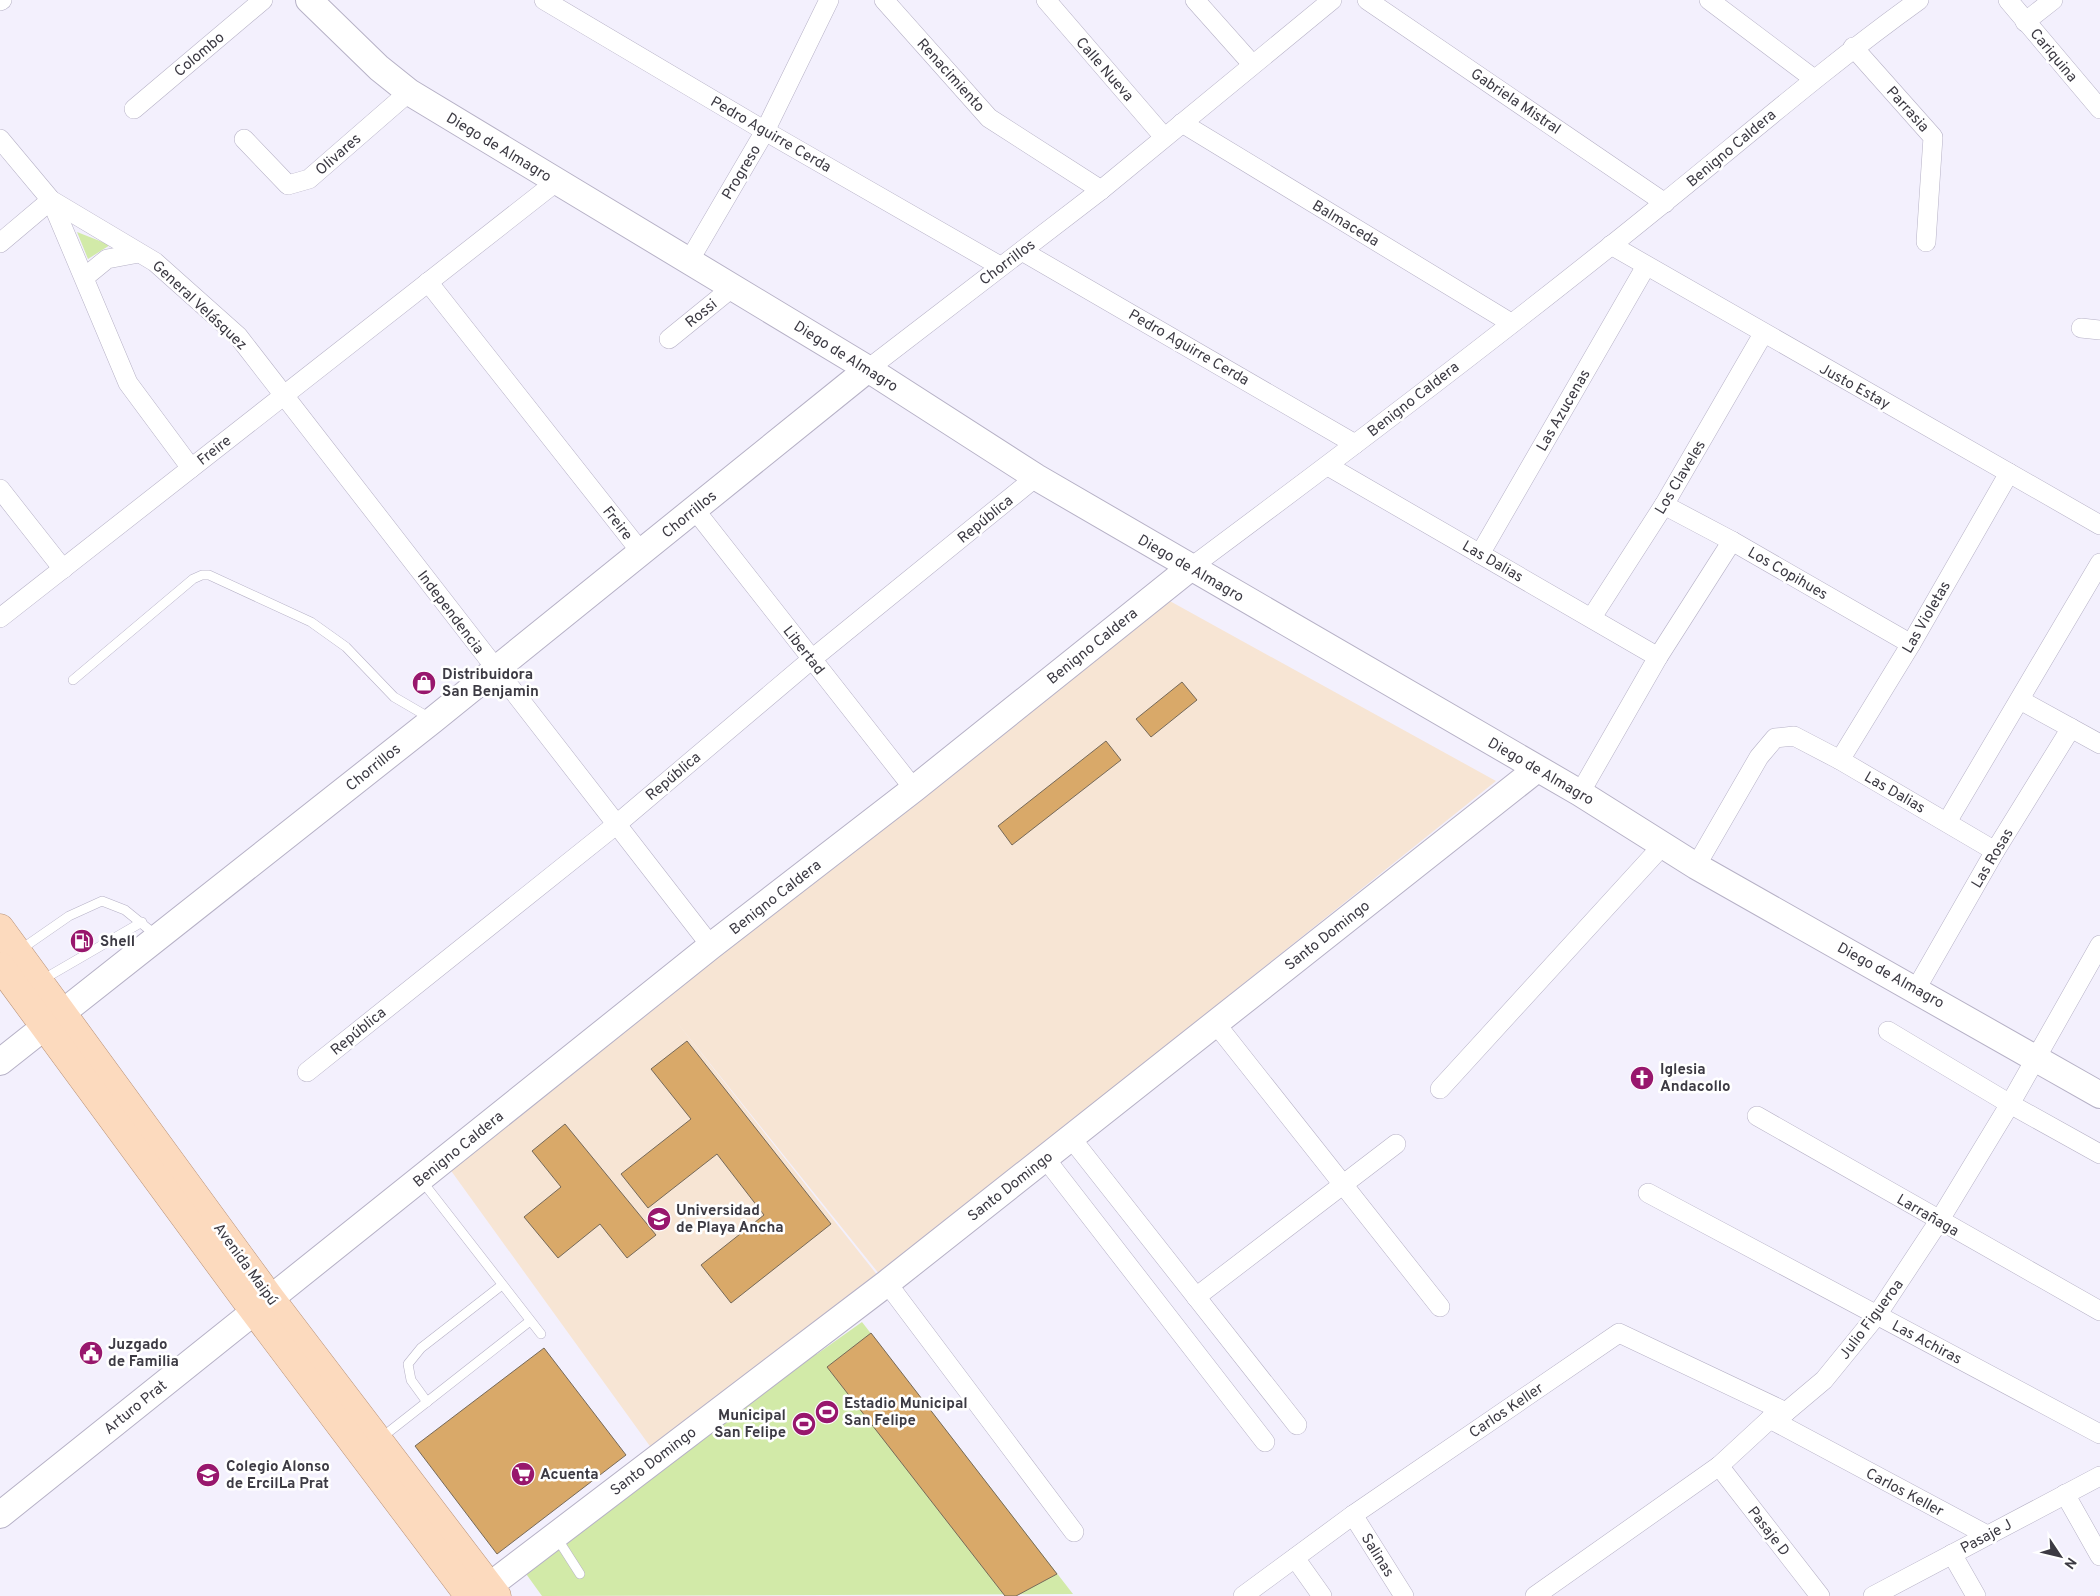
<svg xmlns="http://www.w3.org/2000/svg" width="2100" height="1596" viewBox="0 0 2100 1596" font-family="Overpass,sans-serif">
<rect width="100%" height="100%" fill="#f3f0fd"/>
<polygon fill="#f7e5d4" points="1168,600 1496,781 880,1275 675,1020 878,1276 652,1449 444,1161"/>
<g fill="#d2eaa8">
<polygon points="77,232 110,245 88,259"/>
<polygon points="862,1322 1073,1594 542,1596 524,1571 810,1345 817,1354"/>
</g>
<g fill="#d9a969" stroke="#766959">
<polygon points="1182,682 1197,700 1151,737 1136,719"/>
<polygon points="1106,741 1121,760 1012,845 998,826"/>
<polygon points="687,1041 831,1224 731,1303 701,1265 764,1215 717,1154 648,1208 621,1174 691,1119 651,1069"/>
<polygon points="565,1124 656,1235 627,1258 600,1224 558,1258 524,1217 561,1187 532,1151"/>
<polygon points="871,1333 1057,1574 1016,1596 1005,1596 827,1367"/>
<polygon points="544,1348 626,1455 497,1554 415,1446"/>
</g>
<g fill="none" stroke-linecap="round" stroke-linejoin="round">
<g stroke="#b6b1c6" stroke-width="10">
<g id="lane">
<polyline points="73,680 193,579 202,575 209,575 311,622 346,647 394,697 430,718"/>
<polyline points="20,950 69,916 102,901 125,910 157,936"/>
<polyline points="42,980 142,922"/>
<polyline points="422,1181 541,1334"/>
<polyline points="427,1402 411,1380 408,1364 421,1348 502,1285"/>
<polyline points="381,1438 530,1321"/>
<polyline points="557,1538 580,1574"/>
</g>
</g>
<g stroke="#b6b1c6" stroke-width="20">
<g id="street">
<polyline points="544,0 765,131 1000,266"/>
<polyline points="884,0 989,118 1101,190"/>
<polyline points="1046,0 1164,137"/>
<polyline points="1195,0 1252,64"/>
<polyline points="1367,0 1665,203"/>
<polyline points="1709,0 1814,79"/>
<polyline points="2008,0 2100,109"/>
<polyline points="0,1 2,0"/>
<polyline points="2025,22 2053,0"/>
<polyline points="1853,47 1933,137 1926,242"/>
<polyline points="134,109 263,0"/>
<polyline points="1182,123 1511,323"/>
<polyline points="0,139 51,200 128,383 191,468"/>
<polyline points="244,139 288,185 309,179 409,92"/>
<polyline points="51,200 155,262 238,336 711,946"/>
<polyline points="0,243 51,200"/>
<polyline points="1611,245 2100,525"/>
<polyline points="1022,251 1355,444"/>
<polyline points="689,261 765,131 829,0"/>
<polyline points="85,277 107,259 139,253"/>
<polyline points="428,282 641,552"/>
<polyline points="2081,328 2100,330"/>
<polyline points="669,339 733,287"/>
<polyline points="868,369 1101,190 1332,0"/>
<polyline points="1328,466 1658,657"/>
<polyline points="0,489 63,569"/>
<polyline points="1664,505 1732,541 1911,644"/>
<polyline points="695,510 914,789"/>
<polyline points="1480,554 1646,266"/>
<path d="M1190 568C1350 449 1510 328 1665 202 1749 134 1831 63 1919 0"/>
<polyline points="1592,617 1664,505 1763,334"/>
<polyline points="0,618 556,182"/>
<polyline points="2020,700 2100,744"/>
<polyline points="1840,760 1911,644 2009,473"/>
<polyline points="1580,793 1658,657 1732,541"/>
<polyline points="1947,822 2100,563"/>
<polyline points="1696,866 1759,757 1775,738 1794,736 1840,760 1995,851"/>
<polyline points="1916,989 1995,851 2071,728"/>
<polyline points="1216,1024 1440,1307"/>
<polyline points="1888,1031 2010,1104 2100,1154"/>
<polyline points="307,1072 617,824 812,659 1036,477"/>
<polyline points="1440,1089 1663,845"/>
<polyline points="1757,1116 2100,1311"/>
<polyline points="1071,1138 1297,1425"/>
<polyline points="1045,1158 1265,1442"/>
<polyline points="1648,1193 2100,1434"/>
<polyline points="887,1283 1074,1532"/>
<polyline points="1196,1297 1396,1144"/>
<polyline points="1770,1419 1987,1535"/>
<polyline points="1719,1466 1820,1596"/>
<polyline points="2065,1494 2100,1556"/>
<polyline points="1353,1515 1404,1596"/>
<polyline points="1952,1554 1976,1596"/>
<polyline points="1295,1558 1322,1596"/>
<polyline points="1243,1596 1353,1515 1619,1333 1786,1412"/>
<polyline points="1535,1596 1719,1466 1770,1419 1786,1412 1824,1380 1877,1315 1939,1221 2010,1104 2100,945"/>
<polyline points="1873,1596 2100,1476"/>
</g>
</g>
<g stroke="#b6b1c6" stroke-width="28">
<g id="secondary">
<polyline points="309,0 379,68 409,92 868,369 1036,477 1580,793 1696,866 2100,1095"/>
<polyline points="0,1062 433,720 868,369"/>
<polyline points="0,1515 711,946 914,789 1190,568"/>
<polyline points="476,1596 887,1283 1537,769"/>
</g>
</g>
<g stroke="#b89277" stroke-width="29">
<g id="primary">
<polyline points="0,928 271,1299 497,1596"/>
<polyline points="0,966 245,1299 469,1596"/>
</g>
</g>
<use href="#lane" stroke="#fff" stroke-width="9"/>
<use href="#street" stroke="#fff" stroke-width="19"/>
<use href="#secondary" stroke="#fff" stroke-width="26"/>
<use href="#primary" stroke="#fcdabe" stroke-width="28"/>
</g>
<defs>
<g id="shop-disc" transform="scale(1.25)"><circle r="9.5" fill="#98176d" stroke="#fff"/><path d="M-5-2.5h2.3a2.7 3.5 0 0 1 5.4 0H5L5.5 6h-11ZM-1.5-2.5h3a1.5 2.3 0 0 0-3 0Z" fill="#fff"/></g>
<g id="fuel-disc" transform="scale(1.25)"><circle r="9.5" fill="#98176d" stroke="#fff"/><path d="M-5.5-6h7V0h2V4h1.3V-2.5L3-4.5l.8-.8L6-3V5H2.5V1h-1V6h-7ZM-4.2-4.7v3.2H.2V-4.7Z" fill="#fff"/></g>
<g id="church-disc" transform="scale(1.25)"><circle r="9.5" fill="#98176d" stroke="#fff"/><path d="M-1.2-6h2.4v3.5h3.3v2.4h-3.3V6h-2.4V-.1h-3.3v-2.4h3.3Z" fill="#fff"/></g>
<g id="university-disc" transform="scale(1.25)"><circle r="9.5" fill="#98176d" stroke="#fff"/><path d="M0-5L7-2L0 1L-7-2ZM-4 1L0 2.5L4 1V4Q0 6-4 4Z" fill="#fff"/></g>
<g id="civic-disc" transform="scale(1.25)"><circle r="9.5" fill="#98176d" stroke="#fff"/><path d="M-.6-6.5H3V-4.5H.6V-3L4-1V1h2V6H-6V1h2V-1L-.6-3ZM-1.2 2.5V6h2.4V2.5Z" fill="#fff"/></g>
<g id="stadium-disc" transform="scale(1.25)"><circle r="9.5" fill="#98176d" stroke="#fff"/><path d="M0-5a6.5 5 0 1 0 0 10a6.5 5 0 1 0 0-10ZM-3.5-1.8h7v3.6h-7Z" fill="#fff"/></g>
<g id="supermarket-disc" transform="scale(1.25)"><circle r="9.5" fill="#98176d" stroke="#fff"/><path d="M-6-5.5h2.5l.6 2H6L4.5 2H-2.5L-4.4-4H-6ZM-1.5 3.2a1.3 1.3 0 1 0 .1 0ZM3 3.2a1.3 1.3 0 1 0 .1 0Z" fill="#fff"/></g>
<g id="school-disc" transform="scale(1.25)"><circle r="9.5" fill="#98176d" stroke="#fff"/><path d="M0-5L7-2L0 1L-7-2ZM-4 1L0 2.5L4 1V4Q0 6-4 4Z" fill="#fff"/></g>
</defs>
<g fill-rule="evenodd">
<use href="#shop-disc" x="424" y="683"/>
<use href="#fuel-disc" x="82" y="941"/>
<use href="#church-disc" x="1642" y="1078"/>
<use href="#university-disc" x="659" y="1219"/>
<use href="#civic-disc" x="91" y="1353"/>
<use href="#stadium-disc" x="827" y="1412"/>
<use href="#stadium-disc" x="804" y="1424"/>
<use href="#supermarket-disc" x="523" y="1474"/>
<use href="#school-disc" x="208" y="1475"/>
</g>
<g text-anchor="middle" stroke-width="5" stroke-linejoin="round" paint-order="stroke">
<g font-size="15" fill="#3c3a43" stroke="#fff">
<text transform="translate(199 54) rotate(-40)" y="5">Colombo</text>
<text transform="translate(2054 55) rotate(50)" y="5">Cariquina</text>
<text transform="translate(1105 69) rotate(49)" y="5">Calle Nueva</text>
<text transform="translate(951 75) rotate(48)" y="5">Renacimiento</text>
<text transform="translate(1516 101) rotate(34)" y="5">Gabriela Mistral</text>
<text transform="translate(1908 109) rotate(48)" y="5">Parrasia</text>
<text transform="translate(771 134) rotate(30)" y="5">Pedro Aguirre Cerda</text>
<text transform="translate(499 147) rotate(31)" y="5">Diego de Almagro</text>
<text transform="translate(1731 148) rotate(-40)" y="5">Benigno Caldera</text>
<text transform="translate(338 154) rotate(-41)" y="5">Olivares</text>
<text transform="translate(741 172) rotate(-59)" y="5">Progreso</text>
<text transform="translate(1346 223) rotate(31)" y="5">Balmaceda</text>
<text transform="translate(1007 262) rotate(-37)" y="5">Chorrillos</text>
<text transform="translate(200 305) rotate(43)" y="5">General Velásquez</text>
<text transform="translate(701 313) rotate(-39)" y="5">Rossi</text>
<text transform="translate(1189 347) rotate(30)" y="5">Pedro Aguirre Cerda</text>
<text transform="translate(846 356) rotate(32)" y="5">Diego de Almagro</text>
<text transform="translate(1855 386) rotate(29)" y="5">Justo Estay</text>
<text transform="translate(1413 399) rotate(-38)" y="5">Benigno Caldera</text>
<text transform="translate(1563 410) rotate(-60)" y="5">Las Azucenas</text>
<text transform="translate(214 450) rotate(-38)" y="5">Freire</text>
<text transform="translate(1680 477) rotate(-59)" y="5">Los Claveles</text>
<text transform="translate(689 514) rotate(-39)" y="5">Chorrillos</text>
<text transform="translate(985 519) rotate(-39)" y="5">República</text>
<text transform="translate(618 523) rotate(52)" y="5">Freire</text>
<text transform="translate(1493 561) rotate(30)" y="5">Las Dalias</text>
<text transform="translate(1191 568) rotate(30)" y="5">Diego de Almagro</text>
<text transform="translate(1788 573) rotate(30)" y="5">Los Copihues</text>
<text transform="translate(451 612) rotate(53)" y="5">Independencia</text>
<text transform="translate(1926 617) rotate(-60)" y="5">Las Violetas</text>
<text transform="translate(1092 646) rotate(-39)" y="5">Benigno Caldera</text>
<text transform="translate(804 650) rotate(52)" y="5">Libertad</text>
<text transform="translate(373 767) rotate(-39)" y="5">Chorrillos</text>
<text transform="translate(1541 771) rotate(30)" y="5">Diego de Almagro</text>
<text transform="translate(673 776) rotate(-40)" y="5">República</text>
<text transform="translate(1895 792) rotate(30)" y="5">Las Dalias</text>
<text transform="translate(1992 858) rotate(-59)" y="5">Las Rosas</text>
<text transform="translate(775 897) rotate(-38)" y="5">Benigno Caldera</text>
<text transform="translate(1327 935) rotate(-38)" y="5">Santo Domingo</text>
<text transform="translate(1891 975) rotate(29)" y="5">Diego de Almagro</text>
<text transform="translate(358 1031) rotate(-39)" y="5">República</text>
<text transform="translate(458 1149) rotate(-39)" y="5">Benigno Caldera</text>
<text transform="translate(1010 1186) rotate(-38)" y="5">Santo Domingo</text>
<text transform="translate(1928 1215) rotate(30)" y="5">Larrañaga</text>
<text transform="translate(246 1264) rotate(54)" y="5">Avenida Maipú</text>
<text transform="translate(1871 1319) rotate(-53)" y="5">Julio Figueroa</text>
<text transform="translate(1927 1342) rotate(28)" y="5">Las Achiras</text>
<text transform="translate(135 1407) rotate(-39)" y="5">Arturo Prat</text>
<text transform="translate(1506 1410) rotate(-34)" y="5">Carlos Keller</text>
<text transform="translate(653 1461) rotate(-37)" y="5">Santo Domingo</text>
<text transform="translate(1905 1492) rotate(28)" y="5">Carlos Keller</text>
<text transform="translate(1769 1531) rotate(52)" y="5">Pasaje D</text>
<text transform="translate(1986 1536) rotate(-28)" y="5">Pasaje J</text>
<text transform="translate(1378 1555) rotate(58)" y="5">Salinas</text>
</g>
<g font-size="15" font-weight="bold" fill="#3c3a43" stroke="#fff" text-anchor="start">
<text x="442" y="679">Distribuidora<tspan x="442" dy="17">San Benjamin</tspan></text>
<text x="100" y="946">Shell</text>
<text x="1660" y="1074">Iglesia<tspan x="1660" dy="17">Andacollo</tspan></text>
<text x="676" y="1215">Universidad<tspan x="676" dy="17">de Playa Ancha</tspan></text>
<text x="108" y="1349">Juzgado<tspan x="108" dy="17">de Familia</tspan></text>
<text x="844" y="1408">Estadio Municipal<tspan x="844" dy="17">San Felipe</tspan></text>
<text x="786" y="1420" text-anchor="end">Municipal<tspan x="786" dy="17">San Felipe</tspan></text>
<text x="226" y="1471">Colegio Alonso<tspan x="226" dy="17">de ErcilLa Prat</tspan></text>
<text x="540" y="1479">Acuenta</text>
</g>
</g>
<g transform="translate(2060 1556) rotate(125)" stroke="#ffffff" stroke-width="4" paint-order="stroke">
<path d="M0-4L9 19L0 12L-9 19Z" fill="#3c3a43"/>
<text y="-8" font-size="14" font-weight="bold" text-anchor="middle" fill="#3c3a43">N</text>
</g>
</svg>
